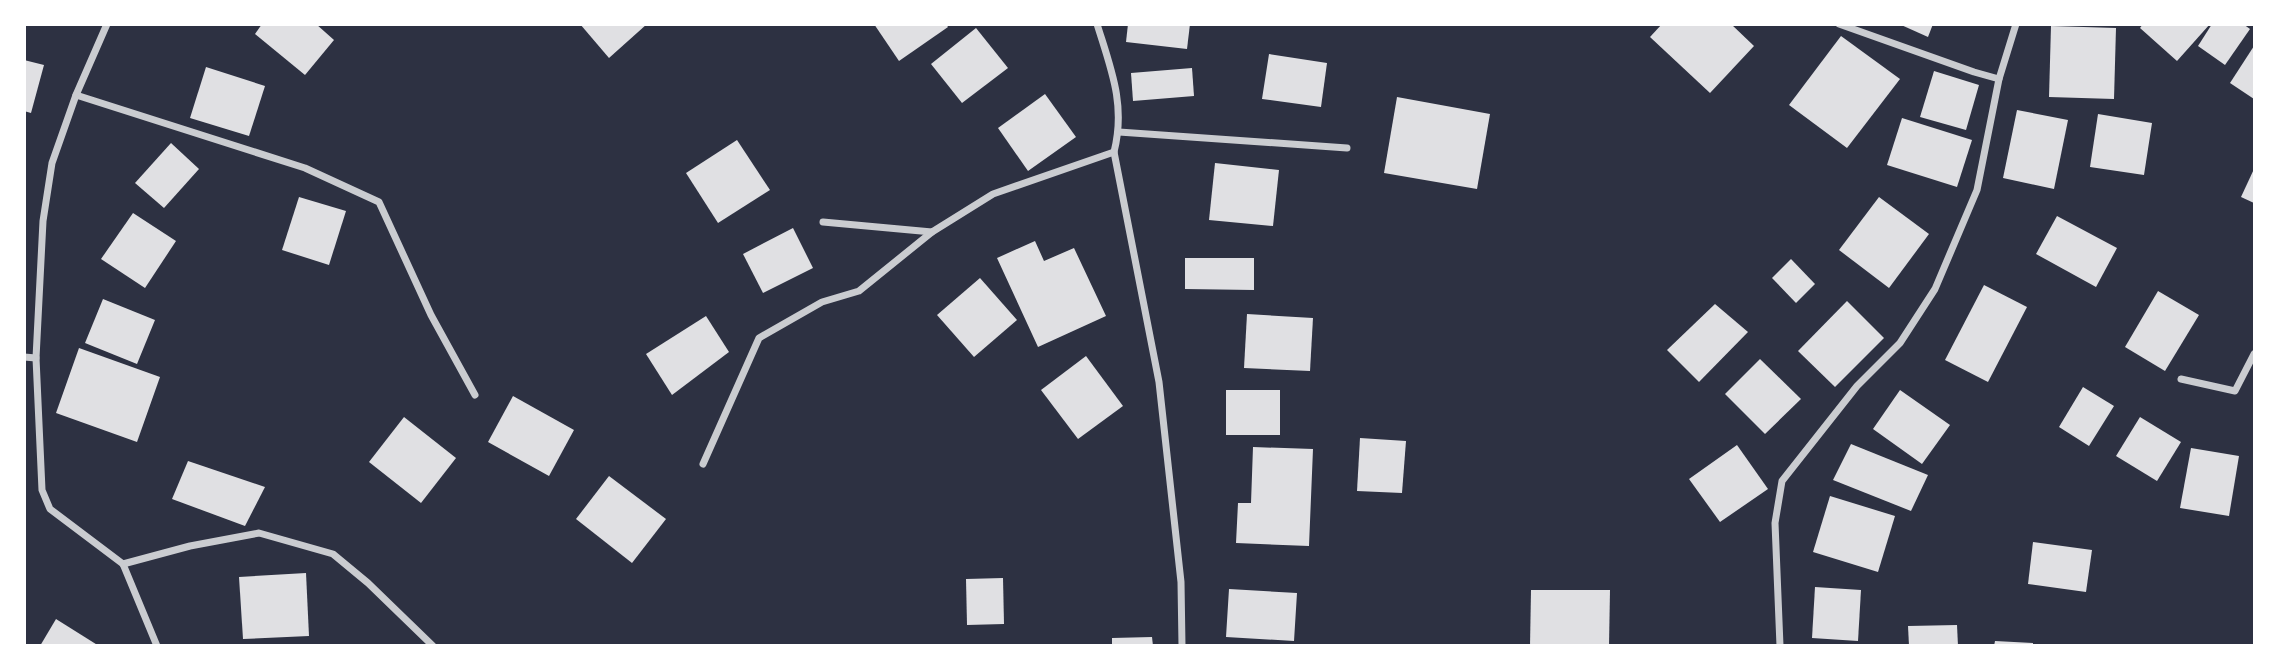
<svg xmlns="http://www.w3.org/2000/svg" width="2279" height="670" viewBox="0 0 2279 670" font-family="'Crimson Pro',serif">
<rect width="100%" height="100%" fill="#2d3142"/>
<g fill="#e0e0e3">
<polygon points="262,24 316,24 334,40 305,75 255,34"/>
<polygon points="580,24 647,24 609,58"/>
<polygon points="874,24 946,24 948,27 899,61"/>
<polygon points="1128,24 1190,24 1187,49 1126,42"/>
<polygon points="1662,24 1731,24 1754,46 1710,93 1650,37"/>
<polygon points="1899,24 1933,24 1928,37"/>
<polygon points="2143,24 2210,24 2177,61 2140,28"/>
<polygon points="2212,24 2243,24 2250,29 2225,65 2198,46"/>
<polygon points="2051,26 2116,28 2114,99 2049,97"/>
<polygon points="976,28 1008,68 962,103 931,64"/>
<polygon points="1841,36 1900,79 1847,148 1789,105"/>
<polygon points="2254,46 2254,99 2230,83"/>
<polygon points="1269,54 1327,63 1321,107 1262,99"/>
<polygon points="24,60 44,65 31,113 24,111"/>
<polygon points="206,67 265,86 249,136 190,118"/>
<polygon points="1192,68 1194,96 1133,101 1131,73"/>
<polygon points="1934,71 1979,85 1966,130 1920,117"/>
<polygon points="1045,94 1076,137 1028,171 998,128"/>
<polygon points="1397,97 1490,114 1477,189 1384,173"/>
<polygon points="2017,110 2068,120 2054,189 2003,178"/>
<polygon points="2098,114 2152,123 2144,175 2090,167"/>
<polygon points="1902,118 1972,140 1957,187 1887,165"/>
<polygon points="737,140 770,190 718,223 686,173"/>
<polygon points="171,143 199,169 164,208 135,183"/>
<polygon points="1215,163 1279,170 1273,226 1209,220"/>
<polygon points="2254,169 2254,203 2241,197"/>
<polygon points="299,197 346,211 329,265 282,250"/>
<polygon points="1879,197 1929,234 1889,288 1839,250"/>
<polygon points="133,213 176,241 145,288 101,259"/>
<polygon points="2057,216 2117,248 2096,287 2036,254"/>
<polygon points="793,228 813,268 763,293 743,254"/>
<polygon points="1035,241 1044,261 1074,248 1106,316 1038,347 997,258"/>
<polygon points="1185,258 1254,258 1254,290 1185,289"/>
<polygon points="1791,259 1815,284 1796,303 1772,278"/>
<polygon points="980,278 1017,320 974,357 937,315"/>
<polygon points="1984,285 2027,307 1988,382 1945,360"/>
<polygon points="2158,291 2199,315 2165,371 2125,347"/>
<polygon points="103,299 155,320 137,364 85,343"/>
<polygon points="1847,301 1884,338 1835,387 1798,351"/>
<polygon points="1715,304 1748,332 1699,382 1667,350"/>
<polygon points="1247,314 1313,318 1310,371 1244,368"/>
<polygon points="706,316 729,352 672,395 646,354"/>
<polygon points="79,348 160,377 137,442 56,413"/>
<polygon points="1086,356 1123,406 1078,439 1041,390"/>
<polygon points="1760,359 1801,399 1765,434 1725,394"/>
<polygon points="2083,387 2114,406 2089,446 2059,427"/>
<rect x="1226" y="390" width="54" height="45"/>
<polygon points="1900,390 1950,425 1922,464 1873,429"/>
<polygon points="513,396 574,430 549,476 488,442"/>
<polygon points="404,417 456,458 421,503 369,462"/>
<polygon points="2140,417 2181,442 2157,481 2116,456"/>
<polygon points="1360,438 1406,441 1402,493 1357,491"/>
<polygon points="1851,444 1928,475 1911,511 1833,480"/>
<polygon points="1737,445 1768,489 1720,522 1689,479"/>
<polygon points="1253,447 1313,449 1309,546 1236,543 1238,503 1251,503"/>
<polygon points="2191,448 2239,456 2229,516 2180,508"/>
<polygon points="188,461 265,487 245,526 172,499"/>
<polygon points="609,476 666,519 632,563 576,519"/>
<polygon points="1830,496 1895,516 1878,572 1813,552"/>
<polygon points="2033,542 2092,550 2086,592 2028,584"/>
<polygon points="306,573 309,636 243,639 239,577"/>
<polygon points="1003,578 1004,624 967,625 966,579"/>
<polygon points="1815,587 1861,590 1858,641 1812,638"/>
<polygon points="1229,589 1297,593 1294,641 1226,637"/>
<polygon points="1531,590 1610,590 1609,646 1530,646"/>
<polygon points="56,619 99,646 40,646"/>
<polygon points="1957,625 1958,646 1909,646 1908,626"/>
<polygon points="1152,637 1153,646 1112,646 1112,638"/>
<polygon points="1995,641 2033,643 2033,646 1994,646"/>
</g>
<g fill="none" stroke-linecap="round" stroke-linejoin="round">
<g stroke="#caccd0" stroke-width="7">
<polyline points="107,24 76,95 52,163 43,221 36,358 42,490 50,509 123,564 157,646"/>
<path d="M1097 24C1111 69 1126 105 1114 152L1159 382 1181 582 1182 646"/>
<polyline points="1839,24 1974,72 1999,79"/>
<polyline points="76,95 305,168 379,202 431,315 475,395"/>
<polyline points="1119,132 1347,148"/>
<polyline points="823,222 932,232 993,194 1114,152"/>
<polyline points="24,357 36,358"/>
<polyline points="2181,379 2235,391 2254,354"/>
<polyline points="703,464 759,338 822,302 859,291 932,232"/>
<polyline points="123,564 190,546 259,533 333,554 368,583 433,646"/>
<polyline points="1780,646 1775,523 1782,481 1857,386 1900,343 1935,289 1977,190 1999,79 2016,24"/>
</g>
</g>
<rect width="2279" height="670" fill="none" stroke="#ffffff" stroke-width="52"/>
</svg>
